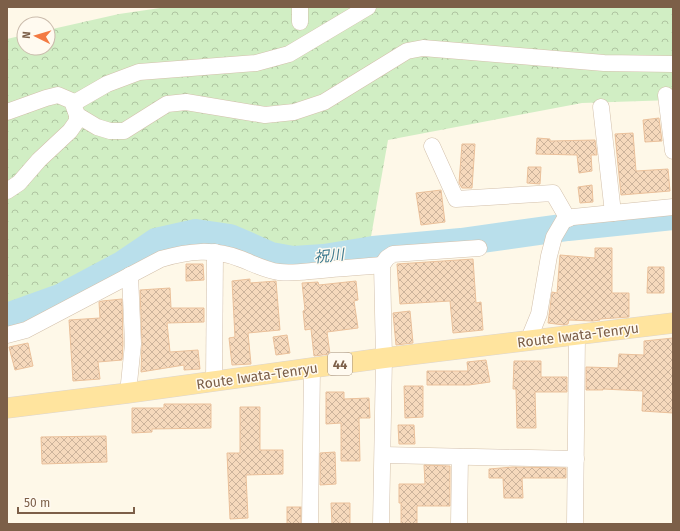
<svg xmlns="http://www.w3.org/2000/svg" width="680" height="531" viewBox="0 0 680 531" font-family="'Fira Sans','Noto Sans JP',sans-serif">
<defs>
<pattern id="forest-crowns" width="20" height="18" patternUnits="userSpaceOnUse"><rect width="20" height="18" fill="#d1eec4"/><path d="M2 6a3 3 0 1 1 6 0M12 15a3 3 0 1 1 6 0" fill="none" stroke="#afc4a1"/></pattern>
<pattern id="building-cross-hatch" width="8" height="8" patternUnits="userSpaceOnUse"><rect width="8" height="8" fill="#f6d9bc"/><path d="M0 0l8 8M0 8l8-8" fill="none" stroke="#ccb39b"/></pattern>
</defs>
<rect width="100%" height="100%" fill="#fef8e8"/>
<polygon fill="url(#forest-crowns)" points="167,7 673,7 673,100 582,103 388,140 369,248 281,248 204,221 138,254 69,293 7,316 7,39 24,35 24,48 48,48 48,30 119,14"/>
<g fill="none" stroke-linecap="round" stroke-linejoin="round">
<polyline stroke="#b9dfeb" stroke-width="28" points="7,317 60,298 122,265 156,242 196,233 230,238 271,256 293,260 324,258 373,250 461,242 568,227 673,216"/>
</g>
<g fill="url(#building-cross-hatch)" stroke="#ebc19b">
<polygon points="659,118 662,141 645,142 643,120"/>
<polygon points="633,133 636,171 668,169 670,191 621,195 615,134"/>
<polygon points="537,138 550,139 550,141 595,140 597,155 591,155 592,171 579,173 577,155 536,154"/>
<polygon points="462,144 475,144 472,188 462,188 459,183"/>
<polygon points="528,167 541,167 540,184 527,183"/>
<polygon points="592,185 593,202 580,203 578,187"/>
<polygon points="441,190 445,222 421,225 416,193"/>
<polygon points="595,248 612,248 612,293 629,293 629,317 600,319 600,320 593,321 569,320 568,324 564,325 548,323 552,292 557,293 560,255 595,258"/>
<polygon points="473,259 476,303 481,302 483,330 453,333 450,301 400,304 397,264"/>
<polygon points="186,264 203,264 204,280 186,281"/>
<polygon points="648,267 664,267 664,293 647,293"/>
<polygon points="250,279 250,283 276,281 280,330 248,333 251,364 232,365 229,338 235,337 232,281"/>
<polygon points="356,281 358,300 354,301 358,328 327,332 330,354 314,356 311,329 305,330 303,311 305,310 302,283 318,282 319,285"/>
<polygon points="170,288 171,308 204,308 204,322 167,323 170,352 198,350 200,369 184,370 184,365 141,372 142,344 140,290"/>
<polygon points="122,299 123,344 122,360 98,362 100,379 73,381 69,320 100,318 99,302 102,301"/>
<polygon points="410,311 413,343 396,345 393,313"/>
<polygon points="287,335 290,353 276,355 273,337"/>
<polygon points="673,338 673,413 642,411 643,391 603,389 603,390 586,390 586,367 618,368 619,354 644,355 644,341"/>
<polygon points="28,343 33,366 15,370 9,347"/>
<polygon points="486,360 490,382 469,385 427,385 427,371 468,371 467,362"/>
<polygon points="514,361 541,361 541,377 567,377 567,392 535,392 536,428 517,428 516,389 513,389"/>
<polygon points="404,386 423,386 423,417 405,418"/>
<polygon points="326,392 344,392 344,399 369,398 370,418 359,418 360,461 341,461 341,423 326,424"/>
<polygon points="164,404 211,404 211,428 152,429 152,432 132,433 132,408 164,408"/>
<polygon points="240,407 260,407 260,450 283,450 283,474 246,475 248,518 230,519 227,453 240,453"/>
<polygon points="398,425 414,425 415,444 399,444"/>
<polygon points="106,436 107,462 42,464 41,437"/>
<polygon points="335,452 336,484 320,485 320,453"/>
<polygon points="424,465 450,466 450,506 417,506 417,524 401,524 401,503 399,503 399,484 425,484"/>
<polygon points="513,467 566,468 566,478 522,478 523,498 504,498 503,478 489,478 489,469"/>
<polygon points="331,503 350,503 350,524 332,524"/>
<rect x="287" y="507" width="14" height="17"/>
</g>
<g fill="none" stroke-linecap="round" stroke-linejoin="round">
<g stroke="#d3c0ab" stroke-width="17">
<g id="minor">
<polyline points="300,7 300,22"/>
<polyline points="666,95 673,151"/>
<polyline points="74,103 107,84 139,72 256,63 289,54 368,7"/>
<polyline points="601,107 613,213"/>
<polyline points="7,112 46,98 58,95 72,101 77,115 77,121 70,131 39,160 19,183 7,191"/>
<polyline points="77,115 97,127 110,131 124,131 167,104 186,102 265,115 294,112 324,102 407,51 423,48 604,63 673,64"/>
<polyline points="432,146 456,199 553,193 568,219"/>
<path d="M7 335 26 330 161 259C189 251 213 248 241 259 254 264 265 270 279 272 293 274 308 271 322 270 342 268 362 267 382 265"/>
<polyline points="528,341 539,314 549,256 554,237 564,220 573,217 673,207"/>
<polyline points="214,382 215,252"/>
<polyline points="128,393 133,344 130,275"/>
<polyline points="383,455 576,459"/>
<polyline points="310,524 312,368"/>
<polyline points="381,524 384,358 382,265 387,258 393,254 479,248"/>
<polyline points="459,524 460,457"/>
<polyline points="575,524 577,335"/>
</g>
</g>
<g stroke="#ddd5cf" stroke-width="21">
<polyline id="major" points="7,408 128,393 384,358 673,323"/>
</g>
<use href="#minor" stroke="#fff" stroke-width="16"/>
<use href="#major" stroke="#ffe49e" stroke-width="20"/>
</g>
<g text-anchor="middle" stroke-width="3" stroke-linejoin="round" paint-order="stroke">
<rect fill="#fffaf0" stroke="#a38e7a" stroke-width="1" x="328" y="353" width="24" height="22" rx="3"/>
<g font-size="13" font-weight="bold" fill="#7c5f48">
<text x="340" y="369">44</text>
</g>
<g font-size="14" fill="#7c5f48" stroke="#fffaf0">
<text transform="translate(578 335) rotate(-7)" y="5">Route Iwata-Tenryu</text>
<text transform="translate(257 376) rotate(-8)" y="5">Route Iwata-Tenryu</text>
</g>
<g font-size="15" font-style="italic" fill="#3f7b90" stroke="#fffaf0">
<text transform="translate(329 256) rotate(-6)" y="5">祝川</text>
</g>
</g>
<rect width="680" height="531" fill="none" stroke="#7c5f48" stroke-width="16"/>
<g transform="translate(36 36) rotate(275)"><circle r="19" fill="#fffaf0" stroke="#cbbcad"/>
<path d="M0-3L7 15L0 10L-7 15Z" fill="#f37a42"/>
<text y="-6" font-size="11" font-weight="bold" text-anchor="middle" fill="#7c5f48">N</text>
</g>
<path d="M18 507v6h116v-6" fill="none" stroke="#7c5f48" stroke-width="2"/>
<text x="24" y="507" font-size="12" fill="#7c5f48" stroke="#fffaf0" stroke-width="3" paint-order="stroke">50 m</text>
</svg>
